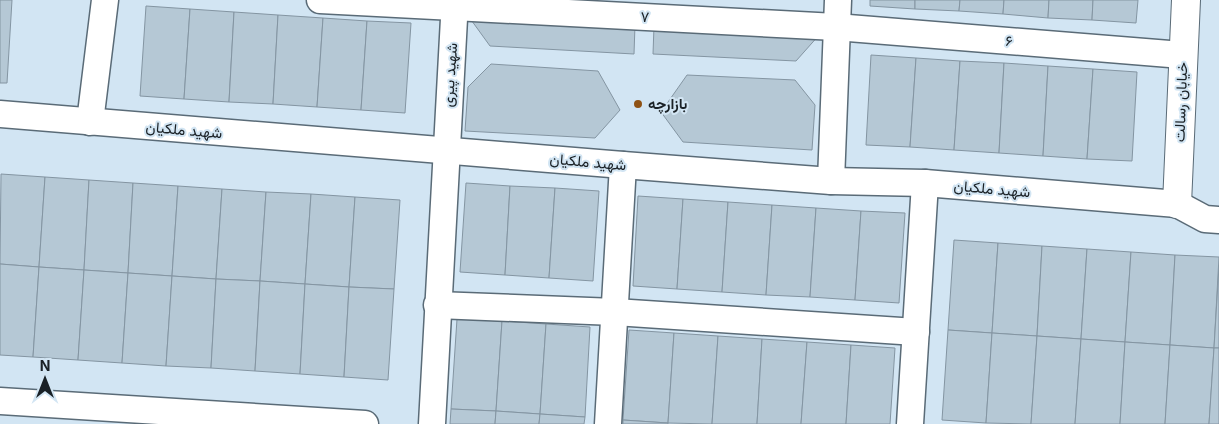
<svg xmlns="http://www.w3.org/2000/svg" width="1219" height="424" viewBox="0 0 1219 424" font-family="Inter,Vazirmatn,sans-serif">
<rect width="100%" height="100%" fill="#d2e5f3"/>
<g fill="#b5c8d5" stroke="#8495a2">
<polygon points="0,0 12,0 7,83 0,83"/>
<polygon points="870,0 915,0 915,9 870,6"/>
<polygon points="915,0 960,0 959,11 915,9"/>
<polygon points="960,0 1004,0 1003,14 959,11"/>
<polygon points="1004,0 1049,0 1048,18 1003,14"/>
<polygon points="1049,0 1093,0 1092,20 1048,18"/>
<polygon points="1093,0 1138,0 1136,23 1092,20"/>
<polygon points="146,6 190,9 184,99 140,96"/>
<polygon points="190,9 234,12 229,102 184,99"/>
<polygon points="234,12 278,15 273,104 229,102"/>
<polygon points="278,15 323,18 317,107 273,104"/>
<polygon points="469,17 635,25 634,54 490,46"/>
<polygon points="323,18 367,21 361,110 317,107"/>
<polygon points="367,21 411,23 405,113 361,110"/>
<polygon points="654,26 820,34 796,61 653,54"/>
<polygon points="871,55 916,58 910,147 866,145"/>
<polygon points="916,58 960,61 954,150 910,147"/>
<polygon points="960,61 1004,63 999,153 954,150"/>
<polygon points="1004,63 1048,66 1043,156 999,153"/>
<polygon points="491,64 598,71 620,110 595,138 465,131 468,87"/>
<polygon points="1048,66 1093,69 1087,159 1043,156"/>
<polygon points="1093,69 1137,72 1132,161 1087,159"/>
<polygon points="687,75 795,80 815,105 812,150 683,142 661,112"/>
<polygon points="1,174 45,177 39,267 0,264"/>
<polygon points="45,177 89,180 84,270 39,267"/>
<polygon points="89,180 133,183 128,273 84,270"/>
<polygon points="133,183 178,186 172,276 128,273"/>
<polygon points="466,183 510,186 505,275 460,272"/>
<polygon points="178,186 222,189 216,279 172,276"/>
<polygon points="510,186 555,188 549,278 505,275"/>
<polygon points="555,188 599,191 593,281 549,278"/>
<polygon points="222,189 266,192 260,281 216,279"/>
<polygon points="266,192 311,194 305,284 260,281"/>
<polygon points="311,194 355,197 349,287 305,284"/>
<polygon points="638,196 683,199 677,289 633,286"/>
<polygon points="355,197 400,200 394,289 349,287"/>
<polygon points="683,199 728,202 722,292 677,289"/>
<polygon points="728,202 772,205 766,295 722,292"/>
<polygon points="772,205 816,208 810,297 766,295"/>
<polygon points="816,208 861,211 855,300 810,297"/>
<polygon points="861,211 905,213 899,303 855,300"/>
<polygon points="954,240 998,243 992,333 948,330"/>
<polygon points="998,243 1042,246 1037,336 992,333"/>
<polygon points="1042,246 1087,249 1081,339 1037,336"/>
<polygon points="1087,249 1131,252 1125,342 1081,339"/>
<polygon points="1131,252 1175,255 1170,345 1125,342"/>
<polygon points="1175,255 1219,257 1214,348 1170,345"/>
<polygon points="0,264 39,267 33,357 0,355"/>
<polygon points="1219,266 1219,348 1214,348"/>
<polygon points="39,267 84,270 78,360 33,357"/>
<polygon points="84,270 128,273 122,363 78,360"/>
<polygon points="128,273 172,276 166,366 122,363"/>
<polygon points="172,276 216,279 211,368 166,366"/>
<polygon points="216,279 260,281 255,371 211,368"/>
<polygon points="260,281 305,284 300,374 255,371"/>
<polygon points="305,284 349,287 344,377 300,374"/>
<polygon points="349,287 394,289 388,380 344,377"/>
<polygon points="457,319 502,321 496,411 451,409"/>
<polygon points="502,321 546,324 540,414 496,411"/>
<polygon points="546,324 590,327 585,417 540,414"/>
<polygon points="629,330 674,333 668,423 623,420"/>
<polygon points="948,330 992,333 986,423 942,420"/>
<polygon points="674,333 718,336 712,424 668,423"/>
<polygon points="992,333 1037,336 1031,424 986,423"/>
<polygon points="718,336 762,339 757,424 712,424"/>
<polygon points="1037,336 1081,339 1075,424 1031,424"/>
<polygon points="762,339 807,342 801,424 757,424"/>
<polygon points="1081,339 1125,342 1120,424 1075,424"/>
<polygon points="807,342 851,345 846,424 801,424"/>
<polygon points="1125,342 1170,345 1165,424 1120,424"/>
<polygon points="851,345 895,348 890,424 846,424"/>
<polygon points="1170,345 1214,348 1209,424 1165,424"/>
<polygon points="1214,348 1219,348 1219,424 1209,424"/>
<polygon points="451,409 496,411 495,424 450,424"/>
<polygon points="496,411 540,414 539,424 495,424"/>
<polygon points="540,414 585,417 584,424 539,424"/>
<polygon points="623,420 668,423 668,424 623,424"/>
</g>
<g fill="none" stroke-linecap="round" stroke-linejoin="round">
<g stroke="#5a6b77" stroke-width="29">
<g id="street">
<polyline points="320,0 836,27 1182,55"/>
<polyline points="0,114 623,165 831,181 925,183 1177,204 1205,219 1219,220"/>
<polyline points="90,122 105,0"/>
<polyline points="831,181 838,0"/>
<polyline points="437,305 615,312 916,332"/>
<polyline points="0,401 365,424"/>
<polyline points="432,424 455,0"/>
<polyline points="608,424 623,165"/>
<polyline points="910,424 925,183"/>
</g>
</g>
<g stroke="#5a6b77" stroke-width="30">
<polyline id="secondary" points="1177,204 1186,0"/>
</g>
<use href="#street" stroke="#fff" stroke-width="26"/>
<use href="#secondary" stroke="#fff" stroke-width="28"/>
</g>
<circle fill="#8f5214" stroke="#d2e5f3" stroke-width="2" cx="638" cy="104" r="5"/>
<g text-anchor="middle" stroke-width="4" stroke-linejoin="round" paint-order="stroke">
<g font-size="15" fill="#1a2126" stroke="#d2e5f3">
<text transform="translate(645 17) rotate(3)" y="5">۷</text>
<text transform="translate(1009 41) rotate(5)" y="5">۶</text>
<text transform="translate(450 75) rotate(-86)" y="5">شهید پیری</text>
<text transform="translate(1181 102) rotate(-88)" y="5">خیابان رسالت</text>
<text transform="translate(184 130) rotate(5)" y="5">شهید ملکیان</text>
<text transform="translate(588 162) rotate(5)" y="5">شهید ملکیان</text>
<text transform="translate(992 189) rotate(5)" y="5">شهید ملکیان</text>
</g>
<g font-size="15" font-weight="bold" fill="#1a2126" stroke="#d2e5f3" text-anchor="start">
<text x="648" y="109">بازارچه</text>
</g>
</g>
<g transform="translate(45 379)" stroke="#d2e5f3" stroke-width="4" paint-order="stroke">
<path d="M0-4L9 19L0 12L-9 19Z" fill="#1a2126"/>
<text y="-8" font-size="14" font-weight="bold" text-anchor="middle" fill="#1a2126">N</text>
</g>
</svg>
